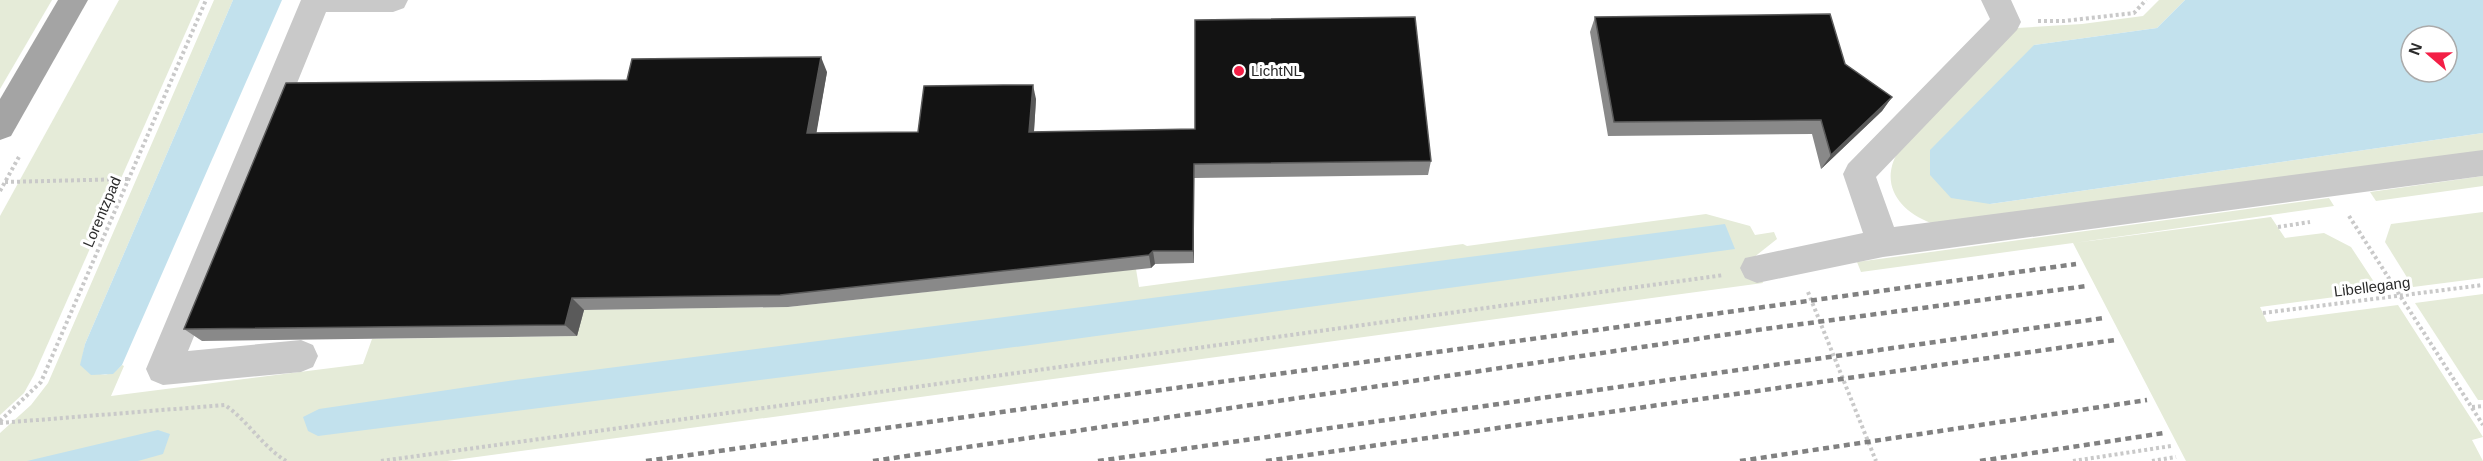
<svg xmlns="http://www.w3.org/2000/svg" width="2483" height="461" viewBox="0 0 2483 461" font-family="Helvetica,sans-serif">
<rect width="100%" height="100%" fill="#fff"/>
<g fill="#e5ebd8">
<polygon points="0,0 52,0 0,89"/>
<polygon points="119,0 200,0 34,375 24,393 0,415 0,216"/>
<path d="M214 0H233L85 344 81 365C99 374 105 381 122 365L124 366 111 396 363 364 372 339 576 336 584 310 788 307 1136 269 1139 287 1463 244 1467 246 1706 214 1750 226 1755 235 1774 232 1777 239 1753 258 1763 283 447 461H0V433L31 405 48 383Z"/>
<path d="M2159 0H2185L2157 28 2034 45 1990 204 2483 133V151L1931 223C1899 211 1879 184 1898 152L2017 28 2082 24 2143 16Z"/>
<polygon points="2483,176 2483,186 2376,201 2370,192"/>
<polygon points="2329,198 2334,206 2074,243 2271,217 2285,238 2324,233 2351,247 2380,291 2260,307 2267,322 2398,305 2483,437 2472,440 2483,461 2186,461 2073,243 1861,272 1857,262"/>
<polygon points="2483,212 2483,278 2413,287 2385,242 2391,224"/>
<polygon points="2483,294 2483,400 2478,400 2415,303"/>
</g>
<g fill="#c2e1ed" fill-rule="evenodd">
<polygon points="233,0 282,0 122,365 113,374 91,375 80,365 85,344"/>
<path d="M2185 0H2483V133L1990 204 1951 198 1930 175V150L2034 45 2157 28ZM2411 36H2447V72H2411Z"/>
<polygon points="1725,224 1735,249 927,359 318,436 308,431 303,417 319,409 515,380"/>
<polygon points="158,430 170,434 163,454 138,461 27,461"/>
</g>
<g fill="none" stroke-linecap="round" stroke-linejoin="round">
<g stroke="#c9c9c9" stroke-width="4" stroke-dasharray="3 3" stroke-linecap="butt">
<polyline points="2038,21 2064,21 2134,13 2146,0"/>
<polyline points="5,182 129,179"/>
<polyline points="0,191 20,155"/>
<polyline points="2349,216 2483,425"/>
<polyline points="2278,227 2310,222"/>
<polyline points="1808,292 1876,461"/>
<polyline points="2263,313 2483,285"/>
<polyline points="2472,407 2483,406"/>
<polyline points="0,421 41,382 206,0"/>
<path d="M0 423 225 405C248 421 262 446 286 461"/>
<polyline points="381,461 1724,275"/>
<polyline points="2073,461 2171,446"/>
<polyline points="2152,461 2176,457"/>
</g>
<g fill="#c9c9c9" fill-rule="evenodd">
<polygon points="301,0 408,0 404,8 393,12 326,12 188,351 301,340 313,345 318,356 313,367 301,372 163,385 151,380 146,369"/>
<polygon points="1981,0 2011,0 2021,22 2017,30 1876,177 1894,227 2483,150 2483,176 1883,257 1757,283 1745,278 1740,268 1745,258 1863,233 1843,174 1848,164 1990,19"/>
</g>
<polygon fill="#a4a4a4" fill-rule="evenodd" points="58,0 88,0 11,136 0,140 0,99"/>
<g stroke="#818181" stroke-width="4.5" stroke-dasharray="6 4.5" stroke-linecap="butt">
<polyline points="646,461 2076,264"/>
<polyline points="873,461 1757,330 2087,286"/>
<polyline points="1098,461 2104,318"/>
<polyline points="1266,461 2115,340"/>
<polyline points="1740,461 2147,400"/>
<polyline points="1980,461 2164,433"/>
</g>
</g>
<g fill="#898989">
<polygon points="1595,17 1845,64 1892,97 1882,111 1821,169 1812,134 1608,136 1590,32"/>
<polygon points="827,72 816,133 918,132 1036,99 1034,132 1431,161 1428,175 1194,178 1194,263 1155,264 1151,268 788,307 584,310 577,336 202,341 184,329 627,80"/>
</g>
<g fill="#5a5a5a">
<polygon points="821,57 827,72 814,147 807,133"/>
<polygon points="1033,85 1036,99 1033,146 1029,132"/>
<polygon points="1892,97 1882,111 1821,169 1831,155"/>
<polygon points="1194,164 1194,263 1193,251"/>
<polygon points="1153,251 1155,264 1151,268 1149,255"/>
<polygon points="572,298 584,310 577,336 565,325"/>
</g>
<g fill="#131313" stroke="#5a5a5a" stroke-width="1.5">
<polygon points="1830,14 1845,64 1892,97 1831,155 1821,120 1614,122 1595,17"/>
<polygon points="1415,17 1431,161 1194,164 1193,251 1153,251 1149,255 780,295 572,298 565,325 184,329 286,83 627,80 632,59 821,57 807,133 918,132 924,86 1003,85 1033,85 1029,132 1195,129 1195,20"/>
</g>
<circle fill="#f31f46" stroke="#fff" stroke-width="2" cx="1239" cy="71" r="6"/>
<g text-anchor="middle" stroke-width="6" stroke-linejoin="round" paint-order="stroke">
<g font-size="15" fill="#2c2c2c" stroke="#fff" text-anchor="start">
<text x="1251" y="76">LichtNL</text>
</g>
<g font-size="15" fill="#2c2c2c" stroke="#fff">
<text transform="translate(102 212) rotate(-67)" y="5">Lorentzpad</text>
<text transform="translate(2372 287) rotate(-7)" y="5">Libellegang</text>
</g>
</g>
<g transform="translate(2429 54) rotate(290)"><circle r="28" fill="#ffffff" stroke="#ababab" stroke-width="1.5"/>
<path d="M0-4.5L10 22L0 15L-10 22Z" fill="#f31f46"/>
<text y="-9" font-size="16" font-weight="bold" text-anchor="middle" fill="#2c2c2c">N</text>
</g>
</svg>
